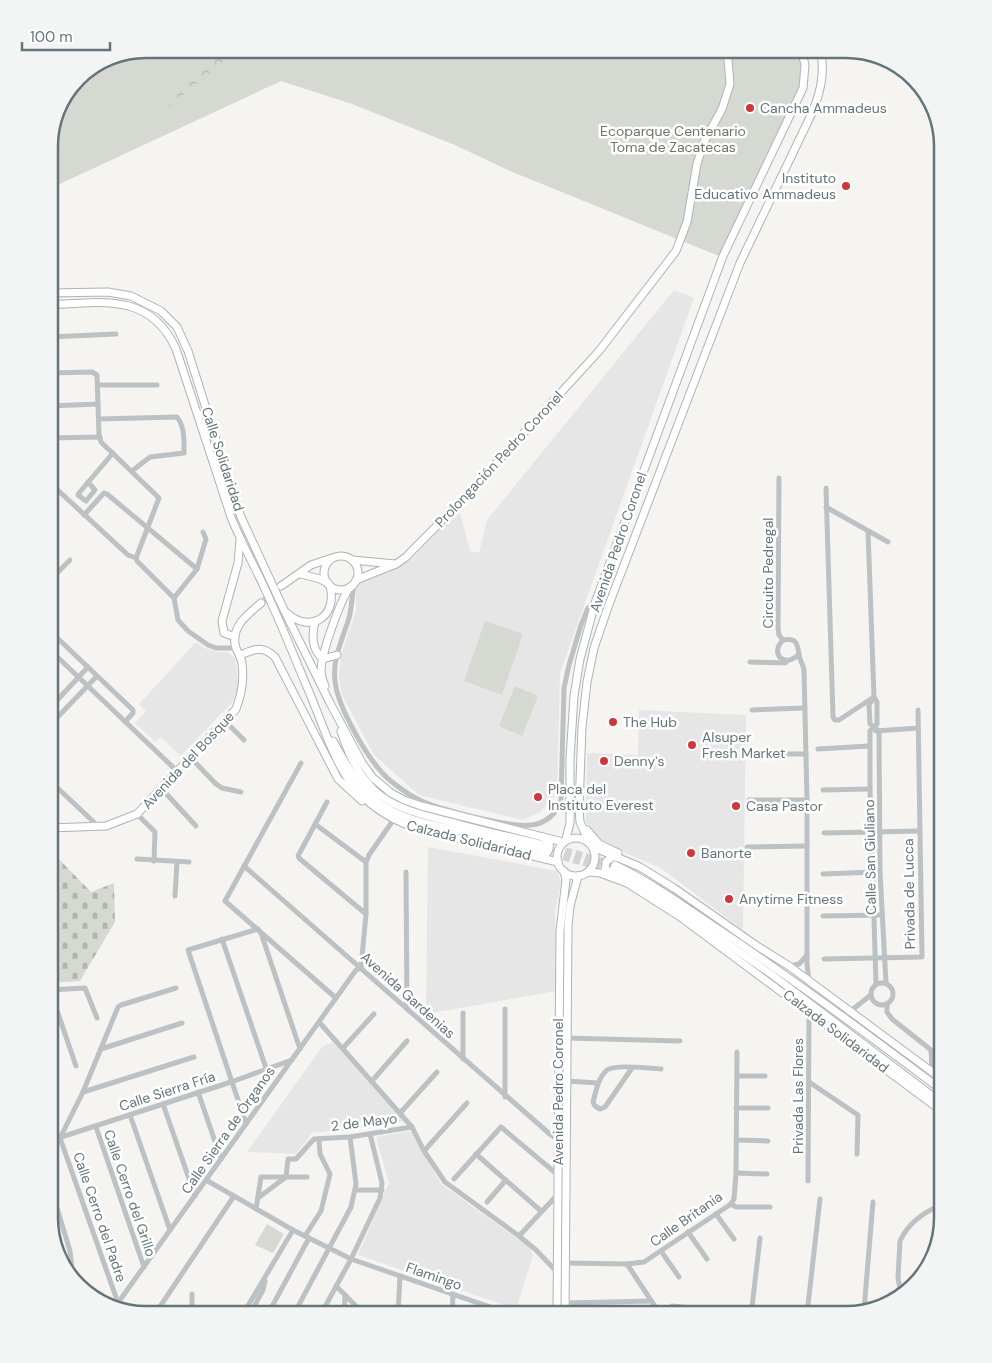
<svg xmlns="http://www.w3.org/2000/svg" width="992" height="1363" viewBox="0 0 992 1363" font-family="'DM Sans',sans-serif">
<defs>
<pattern id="forest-crowns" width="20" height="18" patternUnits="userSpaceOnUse" patternTransform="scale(1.25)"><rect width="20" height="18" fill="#d6d9d1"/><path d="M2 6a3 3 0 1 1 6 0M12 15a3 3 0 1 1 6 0" fill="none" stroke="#b1b5af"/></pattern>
<pattern id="cemetery-stones" width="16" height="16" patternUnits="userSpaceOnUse" patternTransform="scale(1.25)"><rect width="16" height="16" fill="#d6d9d1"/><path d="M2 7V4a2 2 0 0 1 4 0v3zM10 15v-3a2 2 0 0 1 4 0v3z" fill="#b1b5af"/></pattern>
</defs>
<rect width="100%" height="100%" fill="#f5f4f1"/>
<g fill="#e5e6e5">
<polygon points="674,290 694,298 560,673 557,794 540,812 523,820 419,795 374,755 342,695 339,677 341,655 356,611 356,587 359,583 411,560 459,509 470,551 479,553 487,520"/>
<polygon points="196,642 204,648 218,652 227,652 235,658 239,686 233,701 181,756 161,737 155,742 135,723 146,711 139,704"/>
<polygon points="639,710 746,715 743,930 661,868 598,841 591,832 586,822 587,753 638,755"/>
<polygon points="428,847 557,871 561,882 555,912 556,991 426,1014"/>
<polygon points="333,1042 404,1121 342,1131 313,1132 296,1154 247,1152 322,1047"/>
<polygon points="411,1131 441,1184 529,1247 533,1255 516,1309 358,1255 389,1183 376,1137"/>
</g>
<g fill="#d6d9d1">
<polygon points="145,49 798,49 801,62 799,87 719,256 510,171 455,145 352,104 281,81 49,189 49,139 59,102 81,73"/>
<polygon points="485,621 523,634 502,695 464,681"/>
<polygon points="515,686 538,696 522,736 499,726"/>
<polygon points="267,1224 284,1234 273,1253 255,1245"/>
</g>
<polygon fill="url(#forest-crowns)" points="213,49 238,49 166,109"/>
<polygon fill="url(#cemetery-stones)" points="49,844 52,852 91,892 114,883 115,922 80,981 49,983"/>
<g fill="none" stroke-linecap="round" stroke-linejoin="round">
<g stroke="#d0d4d3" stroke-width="7" stroke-dasharray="7 3.5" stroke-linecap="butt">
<polyline points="261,603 281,586"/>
<polyline points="545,845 615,865"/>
<polyline points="543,851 610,870"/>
</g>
<g stroke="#acb4b6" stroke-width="9">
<g id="secondary">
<polyline points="49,293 108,292 131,296 161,311 177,327 188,351 232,491 241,517 284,610 330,703 362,763 373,778 391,793 404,800 421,806 563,842"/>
<path d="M49 305C101 302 150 292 176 349L231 517C241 542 254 565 265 589 280 621 293 654 307 687 320 716 332 758 351 783 367 805 390 819 415 828L558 862"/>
<circle cx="341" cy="573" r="17"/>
<polyline points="352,560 395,564"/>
<polyline points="301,574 320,579 328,583"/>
<polyline points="356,580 396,564 406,557 468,494 599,351 676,251 687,222 697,164 704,142 722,109 730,84 728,59 724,49"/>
<polyline points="281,586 311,565 332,558"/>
<path d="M287 613C310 634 338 617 330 586"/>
<path d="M315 621C312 635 311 649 323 659L337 655"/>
<polyline points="235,637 224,633 222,621 238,563 240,540"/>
<path d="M240 655C256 649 262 645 275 657L338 779 362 801"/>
<path d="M325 686C323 681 321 676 321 671 321 654 340 601 350 587"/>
<path d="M341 731C348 754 357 773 374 790 395 810 427 816 455 823 484 831 514 838 544 845"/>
<path d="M333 741C345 763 358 786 378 802 401 820 433 825 461 831 488 838 516 845 543 851"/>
<path d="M49 828 106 826 137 814 236 709C242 692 244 681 242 663 241 656 236 651 235 644 232 626 248 614 261 603"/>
<polyline points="587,830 599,844 618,853"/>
<circle cx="576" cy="857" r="19"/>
<polyline points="566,839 570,823 570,759 574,696 580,659 595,603 723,256 803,88 805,65 801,49"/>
<path d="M589 842 580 822 579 808 582 727 587 682 594 648 608 607 740 263 813 111C822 87 824 74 821 49"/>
<polyline points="593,847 640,867 674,888 757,946 789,966 943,1080"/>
<path d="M541 856C549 855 550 848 549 841L543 837"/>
<path d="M615 865C653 883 686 908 721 931 797 982 870 1036 943 1091"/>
<polyline points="612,870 646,887 771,974 943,1104"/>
<polyline points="589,872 600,873 627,883 679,916 943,1112"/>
<polyline points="609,876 605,870 606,862 612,857 616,857"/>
<polyline points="557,1314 560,931 566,880 564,871"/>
<polyline points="565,1314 568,926 570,906 578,876"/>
</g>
</g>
<g stroke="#bcc1c3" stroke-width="5">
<polyline points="49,337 116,334"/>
<polyline points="49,361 50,373"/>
<polyline points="49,373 92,372 97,375 99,435 101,442 159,498 136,558 137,561 174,598 178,620 188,631 208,645 216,648 236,648"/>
<polyline points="98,385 157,385"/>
<polyline points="49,406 98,404"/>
<path d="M99 419 177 417C185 427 184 441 184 453L150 457 132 471"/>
<polyline points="49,438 100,437"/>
<polyline points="779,478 778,628 779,635 783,640"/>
<polyline points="49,482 128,555 136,558"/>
<polyline points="88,482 95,490 86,501 78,495 79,493 113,453"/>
<polyline points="826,488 833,717 835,720 839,720 874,697"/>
<polyline points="826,507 888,542"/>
<polyline points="84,515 104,493 107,494 197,569"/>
<polyline points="868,531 874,697 877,702 877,724 870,731"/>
<polyline points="49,581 70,560"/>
<path d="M354 584C352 595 352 607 349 618 343 638 332 659 335 681 338 708 370 765 392 782 402 790 412 797 424 802 443 810 512 828 531 825 545 824 558 813 561 800L564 688 569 665 581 625 588 608 595 603 608 607"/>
<polyline points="174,598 197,569 206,539 203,532"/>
<polyline points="49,632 51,632 133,710 133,713 125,722"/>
<path d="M783 640C797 638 797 643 799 654 799 659 803 664 804 670L807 800V964L809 981"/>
<path d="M783 640C769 654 785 669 799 654"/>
<polyline points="49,649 177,771"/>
<polyline points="750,662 785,663 787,661"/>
<polyline points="873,699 869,705 870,724 876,729"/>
<polyline points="49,709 88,667"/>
<polyline points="752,710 805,708"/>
<polyline points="225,721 244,740"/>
<polyline points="49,726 97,676"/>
<polyline points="879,730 880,872 886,983"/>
<polyline points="870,731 870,789 876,984"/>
<polyline points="876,731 918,728"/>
<polyline points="818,749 869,746"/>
<polyline points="752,754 806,754"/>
<polyline points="190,757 216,784 222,788 241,792"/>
<polyline points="301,763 225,901 336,998"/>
<polyline points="49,780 98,826"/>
<polyline points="161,788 196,826"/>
<polyline points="823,790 870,789"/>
<polyline points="749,800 807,800"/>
<polyline points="327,802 298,856 300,859 366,914"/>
<polyline points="137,814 155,832 154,861"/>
<polyline points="315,824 366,862"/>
<polyline points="824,833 919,831"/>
<polyline points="747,847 807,846"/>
<polyline points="137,859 189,862"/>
<polyline points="244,866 551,1135 557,1139"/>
<polyline points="406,872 407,1009"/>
<polyline points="823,874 875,872"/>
<polyline points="175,896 177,862"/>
<polyline points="823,916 882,915"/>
<polyline points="261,933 300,1049"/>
<polyline points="222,939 266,1068"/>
<polyline points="824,959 922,957 918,710"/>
<polyline points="789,966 799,964 807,955"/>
<polyline points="361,968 366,914 366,862 369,855 394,819"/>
<circle cx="882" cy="994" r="11"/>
<polyline points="49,990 85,988 97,1018"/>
<polyline points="50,990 76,1066"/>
<polyline points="887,1004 887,1012 892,1019 931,1050 932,1071 930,1081"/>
<polyline points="463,1013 463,1059"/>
<polyline points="848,1013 871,995"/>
<polyline points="319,1022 412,1127 424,1151 445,1182 519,1236 536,1250 557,1272"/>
<polyline points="565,1038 680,1041"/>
<polyline points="343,1048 374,1014"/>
<polyline points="101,1049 182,1023"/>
<path d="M632 1068 605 1107 600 1109 595 1106 593 1102C596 1091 598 1078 607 1070 614 1064 651 1068 661 1069"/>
<polyline points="737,1076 765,1076"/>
<polyline points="372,1081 407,1041"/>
<polyline points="566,1081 598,1083"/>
<polyline points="809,1082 858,1115 857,1154"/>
<polyline points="83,1092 194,1057"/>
<polyline points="198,1092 221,1159"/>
<polyline points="505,1097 505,1009"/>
<polyline points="49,1102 53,1117"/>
<polyline points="163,1104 195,1196"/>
<polyline points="736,1108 768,1108"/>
<polyline points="401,1112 437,1072"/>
<polyline points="130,1115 170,1230"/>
<polyline points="246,1124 188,950 258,929"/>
<polyline points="96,1127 144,1267"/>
<polyline points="737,1140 768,1141"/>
<polyline points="49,1141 231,1082 292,1060"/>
<polyline points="424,1151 467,1103"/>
<polyline points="476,1154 541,1211"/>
<polyline points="736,1173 767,1174"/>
<polyline points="454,1179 501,1127 558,1175"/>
<polyline points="206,1180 293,1230 351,1259 510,1314"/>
<polyline points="808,1181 809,1012"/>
<polyline points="356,1190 382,1190"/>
<polyline points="258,1198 286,1177 288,1159 296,1159 314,1139 350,1137 412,1127"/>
<polyline points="487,1202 506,1180"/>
<polyline points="731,1204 736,1207 770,1207"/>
<polyline points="256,1209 261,1177 307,1177"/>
<polyline points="49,1211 57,1208 70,1251 73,1277"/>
<polyline points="716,1214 734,1239"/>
<polyline points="688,1232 707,1259"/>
<polyline points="305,1236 321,1211 330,1174 320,1154 319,1139"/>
<polyline points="519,1236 559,1193"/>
<polyline points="661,1251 679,1277"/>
<polyline points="566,1263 627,1264 644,1262 731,1204 734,1199 736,1173 737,1052"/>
<polyline points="627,1264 660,1314"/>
<polyline points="336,1286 364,1314"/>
<path d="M901 1296 898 1277 900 1241C908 1223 926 1211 943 1204"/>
<polyline points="118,1303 60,1138 83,1092 118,1007 121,1005 176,988"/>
<polyline points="565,1303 651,1301"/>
<polyline points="672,1306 748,1314"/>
<polyline points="115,1307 356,970 361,968"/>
<polyline points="864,1310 873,1202"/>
<polyline points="155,1314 234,1196"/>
<polyline points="192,1314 192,1294"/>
<polyline points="243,1314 293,1230"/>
<polyline points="250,1314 263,1290 265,1281"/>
<polyline points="268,1314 309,1238"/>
<polyline points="294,1314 351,1207 356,1184 350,1137"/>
<polyline points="321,1314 351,1259 380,1198 382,1183 370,1134"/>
<polyline points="344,1314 345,1295"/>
<polyline points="398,1314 400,1276"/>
<polyline points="452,1314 453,1295"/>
<polyline points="749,1314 752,1307 760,1238"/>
<polyline points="807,1314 820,1199"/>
</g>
<use href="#secondary" stroke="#fff" stroke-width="7"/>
</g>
<g fill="#ce383b" stroke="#fff" stroke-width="2">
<circle cx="750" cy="108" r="5"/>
<circle cx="846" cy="186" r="5"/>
<circle cx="613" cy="722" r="5"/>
<circle cx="692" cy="745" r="5"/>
<circle cx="604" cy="761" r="5"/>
<circle cx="538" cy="797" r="5"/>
<circle cx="736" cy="806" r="5"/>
<circle cx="691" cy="853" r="5"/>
<circle cx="729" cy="899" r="5"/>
</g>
<g text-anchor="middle" stroke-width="5" stroke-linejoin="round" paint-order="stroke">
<g font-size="14" fill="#63757a" stroke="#fff" text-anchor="start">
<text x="760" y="113">Cancha Ammadeus</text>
<text x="836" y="183" text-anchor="end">Instituto<tspan x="836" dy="16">Educativo Ammadeus</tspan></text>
<text x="623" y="727">The Hub</text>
<text x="702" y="742">Alsuper<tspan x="702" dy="16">Fresh Market</tspan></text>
<text x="614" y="766">Denny's</text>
<text x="548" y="794">Placa del<tspan x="548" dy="16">Instituto Everest</tspan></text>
<text x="746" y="811">Casa Pastor</text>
<text x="701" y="858">Banorte</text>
<text x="739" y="904">Anytime Fitness</text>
</g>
<g font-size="14" fill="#6d7765" stroke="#fff">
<text x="673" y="136">Ecoparque Centenario<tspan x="673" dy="16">Toma de Zacatecas</tspan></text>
</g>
<g font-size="14" fill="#63757a" stroke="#fff">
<text transform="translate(223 459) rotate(72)" y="5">Calle Solidaridad</text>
<text transform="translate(499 459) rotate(-47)" y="5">Prolongación Pedro Coronel</text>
<text transform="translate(618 542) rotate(-71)" y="5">Avenida Pedro Coronel</text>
<text transform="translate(768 573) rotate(-90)" y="5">Circuito Pedregal</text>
<text transform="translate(188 760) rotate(-47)" y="5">Avenida del Bosque</text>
<text transform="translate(469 840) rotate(14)" y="5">Calzada Solidaridad</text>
<text transform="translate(870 857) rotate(-91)" y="5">Calle San Giuliano</text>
<text transform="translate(909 894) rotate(-91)" y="5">Privada de Lucca</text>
<text transform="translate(408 995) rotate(42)" y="5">Avenida Gardenias</text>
<text transform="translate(836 1031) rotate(37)" y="5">Calzada Solidaridad</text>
<text transform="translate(167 1091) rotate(-18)" y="5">Calle Sierra Fría</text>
<text transform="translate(558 1092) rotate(-90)" y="5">Avenida Pedro Coronel</text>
<text transform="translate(798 1096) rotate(-90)" y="5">Privada Las Flores</text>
<text transform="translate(364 1122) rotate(-7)" y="5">2 de Mayo</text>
<text transform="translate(228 1130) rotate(-55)" y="5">Calle Sierra de Órganos</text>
<text transform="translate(130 1193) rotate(71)" y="5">Calle Cerro del Grillo</text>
<text transform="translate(100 1217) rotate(71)" y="5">Calle Cerro del Padre</text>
<text transform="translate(686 1219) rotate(-35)" y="5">Calle Britania</text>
<text transform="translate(434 1276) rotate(19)" y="5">Flamingo</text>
</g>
</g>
<path d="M0 0H992V1363H0ZM146 58H846A88 88 0 0 1 934 146V1218A88 88 0 0 1 846 1306H146A88 88 0 0 1 58 1218V146A88 88 0 0 1 146 58Z" fill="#f3f4f4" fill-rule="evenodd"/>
<path fill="none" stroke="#63757a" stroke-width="2.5" d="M146 58H846A88 88 0 0 1 934 146V1218A88 88 0 0 1 846 1306H146A88 88 0 0 1 58 1218V146A88 88 0 0 1 146 58Z"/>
<path d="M22 42v8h88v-8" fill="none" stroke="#63757a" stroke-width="2.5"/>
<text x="30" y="42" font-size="15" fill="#63757a" stroke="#ffffff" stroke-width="4" paint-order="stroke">100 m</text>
</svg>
